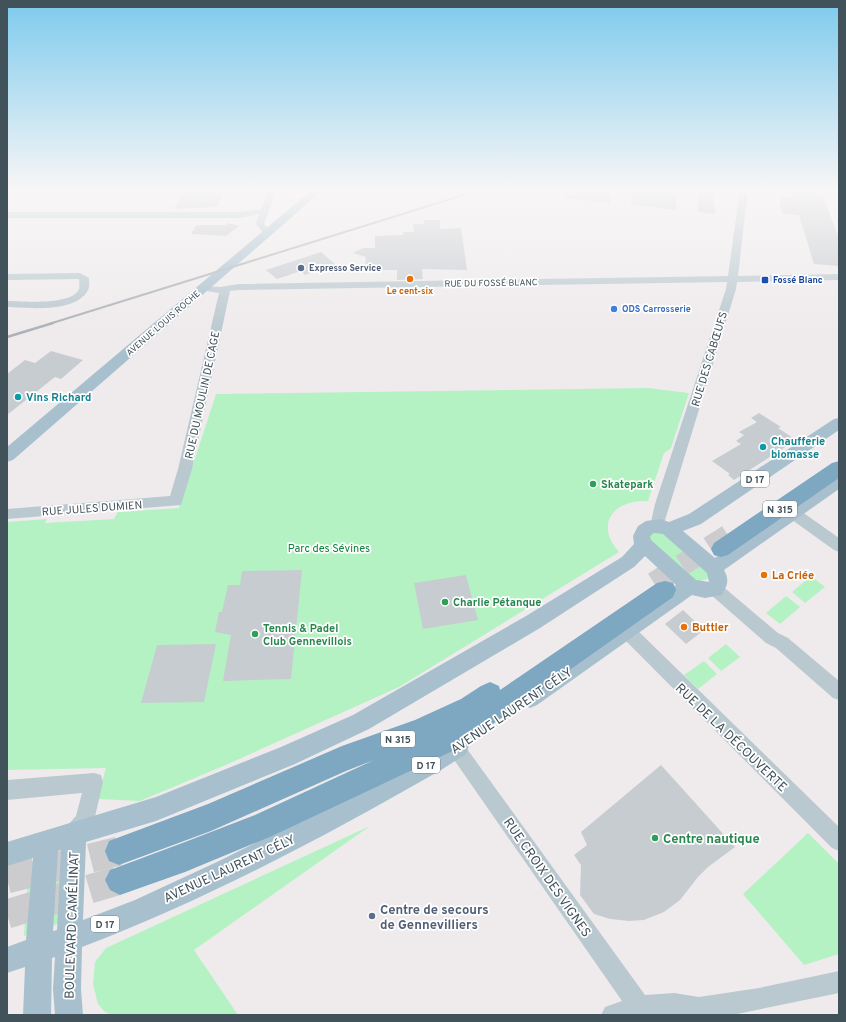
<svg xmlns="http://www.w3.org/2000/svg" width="846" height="1022" viewBox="0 0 846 1022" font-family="Overpass,sans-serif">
<rect width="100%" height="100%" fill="#efebec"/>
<g fill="#b4f2c4">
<path d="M648 388 689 393 671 448 664 453 648 501C614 499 594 524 619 552L399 687 228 764 140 801 97 799 106 768 7 770V522L47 519 45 523 114 519 118 512 179 508 216 394Z"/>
<polygon points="653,533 665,533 703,564 709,576 707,579 697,582 650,542 650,535"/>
<polygon points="811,576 825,587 805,603 792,592"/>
<polygon points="786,596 800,607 780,624 766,613"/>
<polygon points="726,644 740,657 721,671 708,658"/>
<polygon points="704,661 717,674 698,689 684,675"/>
<polygon points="370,826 194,950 238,1015 111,1015 104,1011 98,1004 93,984 95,962 106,948"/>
<polygon points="808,833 839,864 839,954 804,965 743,894"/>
<polygon points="57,854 60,855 62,857 58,923 52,927"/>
<polygon points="33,862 29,934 24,936 29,863"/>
</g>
<g fill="#c7ccd1">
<polygon points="185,189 225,189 217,207 174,209"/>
<polygon points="566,189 612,189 610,203 564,198"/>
<polygon points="633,189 676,189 676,210 631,205"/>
<polygon points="700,189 713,189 715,214 698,212 698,195 700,195"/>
<polygon points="790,189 820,189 839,238 839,266 814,264 799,215 783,214 780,205 779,196 793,197"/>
<polygon points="424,220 440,220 440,229 461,228 467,270 422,269 423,279 397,280 397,270 372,270 365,266 366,257 353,253 363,248 375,248 375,236 403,235 403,232 414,232 413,224 424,224"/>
<polygon points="228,223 239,226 226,236 191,234 196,225 226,225"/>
<polygon points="321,252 336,265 305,275 301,271 277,279 266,270"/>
<polygon points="51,351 83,360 61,379 55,377 7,415 7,374 25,360 35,363"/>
<polygon points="759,413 781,427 778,428 796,440 734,480 728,475 730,474 712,461 741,444 736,441 744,435 739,432 757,422 751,418"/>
<polygon points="302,570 291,679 223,681 231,635 215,632 219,612 222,612 228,585 240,585 242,571"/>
<polygon points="466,575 478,620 423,629 414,583"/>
<polygon points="683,610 704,630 686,644 665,624"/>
<polygon points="216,644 204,702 141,703 157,645"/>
<polygon points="661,765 735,847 708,867 698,877 680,900 664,912 644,920 629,921 610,919 594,914 580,895 581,865 574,855 587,845 581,832"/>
</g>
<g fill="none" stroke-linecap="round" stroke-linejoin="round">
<polyline stroke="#cccccf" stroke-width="22" stroke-dasharray="22 11" stroke-linecap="butt" points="654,583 735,531"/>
<g stroke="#cccccf" stroke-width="29" stroke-dasharray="29 14" stroke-linecap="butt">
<polyline points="7,879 119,851"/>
<polyline points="7,914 120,880"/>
</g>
<g fill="#bac9d0" fill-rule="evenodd">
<polygon points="269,189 277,189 264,224 272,233 268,236 265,235 256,224 259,214 240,218 7,218 7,212 240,212 261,209"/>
<polygon points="738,189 746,189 747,197 738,276 839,274 839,280 737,282 736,289 662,530 657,532 652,530 650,526 655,504 726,289 727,282 239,290 230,291 192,469 181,505 7,519 7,509 170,496 178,469 219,293 200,290 199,288 200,286 220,287 239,284 728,276 739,197"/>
<path d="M80 273 89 278C89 282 90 287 88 290 76 313 29 308 7 307V301C22 301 72 306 79 289 80 286 79 282 79 279L7 280V274Z"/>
<polygon points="793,508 798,509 839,538 839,552 834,550 788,517 786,513 788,509"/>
<polygon points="715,582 720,584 778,633 788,638 839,681 839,700 833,698 776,648 766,643 710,594 707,589 710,584"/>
<polygon points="627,624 633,626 839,827 839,851 832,848 621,636 619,631 621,626"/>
<polygon points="456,739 462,742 645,995 674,993 699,997 759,988 839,971 839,993 732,1015 601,1015 605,1007 622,1001 450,754 447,748 450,742"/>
<polygon points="94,773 101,775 103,782 94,821 91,828 81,840 74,843 67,840 64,833 67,826 76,816 82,793 7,800 7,780"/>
</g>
<g fill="#a8c0ce" fill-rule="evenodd">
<polygon points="313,189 324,189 13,460 7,462 7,447"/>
<path d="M839 418V430L701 524 683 531 715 558 833 477 839 475V489L724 570C730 581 727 585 722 595L705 598 692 595 537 705 530 708 523 705 519 698 523 691 676 585 645 556 634 567 540 628 369 729 295 764 156 821 86 842 83 920 135 900 219 861 305 818 458 735 466 738 469 746 466 754 441 770C326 836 206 900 82 947L81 989 83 1015H55L53 989 55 957 52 958 51 1015H23L25 967 7 973V947L26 940 33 858 7 866V842L156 797 281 747 353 715 526 616 622 557 634 544 633 536 638 526 646 521 661 519 669 522 689 514 834 419ZM654 533 663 534 707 573 709 582 696 580 651 540 650 536ZM61 850 57 930 53 931 58 851Z"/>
</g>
<g fill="#7ea7c1" fill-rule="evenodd">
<polygon points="839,461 839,478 728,555 721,557 714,555 711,549 714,543 832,463"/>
<polygon points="665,581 673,583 676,590 673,597 459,748 272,836 185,872 120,895 110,890 105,880 110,870 185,842 255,815 374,760 346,771 211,831 119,865 109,861 105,851 109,841 208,804 342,746 415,720 461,699 481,686 490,682 499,686 500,690 657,583"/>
</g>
<polyline stroke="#adb2b7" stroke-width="2" points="49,324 483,189"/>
<polyline stroke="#adb2b7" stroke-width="2.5" points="7,337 53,323"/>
</g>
<linearGradient id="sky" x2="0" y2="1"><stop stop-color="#7dcaed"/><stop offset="0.57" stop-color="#f8f6f6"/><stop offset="1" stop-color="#f8f6f6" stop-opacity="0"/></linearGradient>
<rect width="846" height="332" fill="url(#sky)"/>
<g fill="#5c6f8a" stroke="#fff" stroke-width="1.5">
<circle cx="301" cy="268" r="4"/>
<circle cx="372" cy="916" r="4"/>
</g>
<g fill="#e8710a" stroke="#fff" stroke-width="1.5">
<circle cx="410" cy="279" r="4"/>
<circle cx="764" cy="575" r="4"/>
<circle cx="684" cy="627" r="4"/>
</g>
<rect fill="#1a4fb4" stroke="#fff" stroke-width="1.5" x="761" y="276" width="8" height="8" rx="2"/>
<circle fill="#3f7fe0" stroke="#fff" stroke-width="1.5" cx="614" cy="309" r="4"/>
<g fill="#0f9aa8" stroke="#fff" stroke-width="1.5">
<circle cx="18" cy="397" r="4"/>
<circle cx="763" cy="447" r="4"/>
</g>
<g fill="#2e9e5b" stroke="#fff" stroke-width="1.5">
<circle cx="593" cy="484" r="4"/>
<circle cx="445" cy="602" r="4"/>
<circle cx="255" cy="634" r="4"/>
<circle cx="655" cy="838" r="4"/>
</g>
<g text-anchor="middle" stroke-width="3.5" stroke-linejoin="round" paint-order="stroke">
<g font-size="9" font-weight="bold" fill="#4e5e75" stroke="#fff" text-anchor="start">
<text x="309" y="271">Expresso Service</text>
</g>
<g font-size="9" font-weight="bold" fill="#164399" stroke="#fff" text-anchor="start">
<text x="773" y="283">Fossé Blanc</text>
</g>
<g font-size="9" fill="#42525b" stroke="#fff">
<text transform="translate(491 283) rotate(-1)" y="3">RUE DU FOSSÉ BLANC</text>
<text transform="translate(163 323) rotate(-41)" y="3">AVENUE LOUIS ROCHE</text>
</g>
<g font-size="9" font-weight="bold" fill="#c56008" stroke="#fff">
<text x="410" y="294">Le cent-six</text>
</g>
<g font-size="9" font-weight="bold" fill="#366cbe" stroke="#fff" text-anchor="start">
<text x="622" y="312">ODS Carrosserie</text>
</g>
<g fill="#fff" stroke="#7b868c" stroke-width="1">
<rect x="741" y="471" width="28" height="16" rx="3"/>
<rect x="763" y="501" width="34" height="16" rx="3"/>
<rect x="381" y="731" width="34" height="16" rx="3"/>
<rect x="412" y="757" width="28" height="16" rx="3"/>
<rect x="91" y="916" width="28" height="16" rx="3"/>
</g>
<g font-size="10" font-weight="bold" fill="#42525b">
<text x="755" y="483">D 17</text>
<text x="780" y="513">N 315</text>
<text x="398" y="743">N 315</text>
<text x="426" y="769">D 17</text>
<text x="105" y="928">D 17</text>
</g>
<g font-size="11" fill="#42525b" stroke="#fff">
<text transform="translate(709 359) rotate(-73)" y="4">RUE DES CABŒUFS</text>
<text transform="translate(202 395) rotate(-78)" y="4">RUE DU MOULIN DE CAGE</text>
<text transform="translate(92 508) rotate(-4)" y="4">RUE JULES DUMIEN</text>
</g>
<g font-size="11" font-weight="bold" fill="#0d838f" stroke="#fff" text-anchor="start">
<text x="26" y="401">Vins Richard</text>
<text x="771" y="445">Chaufferie<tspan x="771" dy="13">biomasse</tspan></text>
</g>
<g font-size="11" font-weight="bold" fill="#27864d" stroke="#fff" text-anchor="start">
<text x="601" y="488">Skatepark</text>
<text x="453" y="606">Charlie Pétanque</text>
<text x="263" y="632">Tennis &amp; Padel<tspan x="263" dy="13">Club Gennevillois</tspan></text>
</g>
<g font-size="11" fill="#0d8239" stroke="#fff">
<text x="329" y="552">Parc des Sévines</text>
</g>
<g font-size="11" font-weight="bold" fill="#c56008" stroke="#fff" text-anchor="start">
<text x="772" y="579">La Criée</text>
<text x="692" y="631">Buttler</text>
</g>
<g font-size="13" fill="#42525b" stroke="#fff">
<text transform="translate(511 710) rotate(-34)" y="5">AVENUE LAURENT CÉLY</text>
<text transform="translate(732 737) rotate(44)" y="5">RUE DE LA DÉCOUVERTE</text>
<text transform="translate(229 868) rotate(-25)" y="5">AVENUE LAURENT CÉLY</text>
<text transform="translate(548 877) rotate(55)" y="5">RUE CROIX DES VIGNES</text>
<text transform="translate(71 925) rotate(-88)" y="5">BOULEVARD CAMÉLINAT</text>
</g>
<g font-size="13" font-weight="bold" fill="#27864d" stroke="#fff" text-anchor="start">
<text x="663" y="843">Centre nautique</text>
</g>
<g font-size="13" font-weight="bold" fill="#4e5e75" stroke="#fff" text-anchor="start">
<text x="380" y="914">Centre de secours<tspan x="380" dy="15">de Gennevilliers</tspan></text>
</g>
</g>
<rect width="846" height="1022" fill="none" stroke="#42525b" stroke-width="16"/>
</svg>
